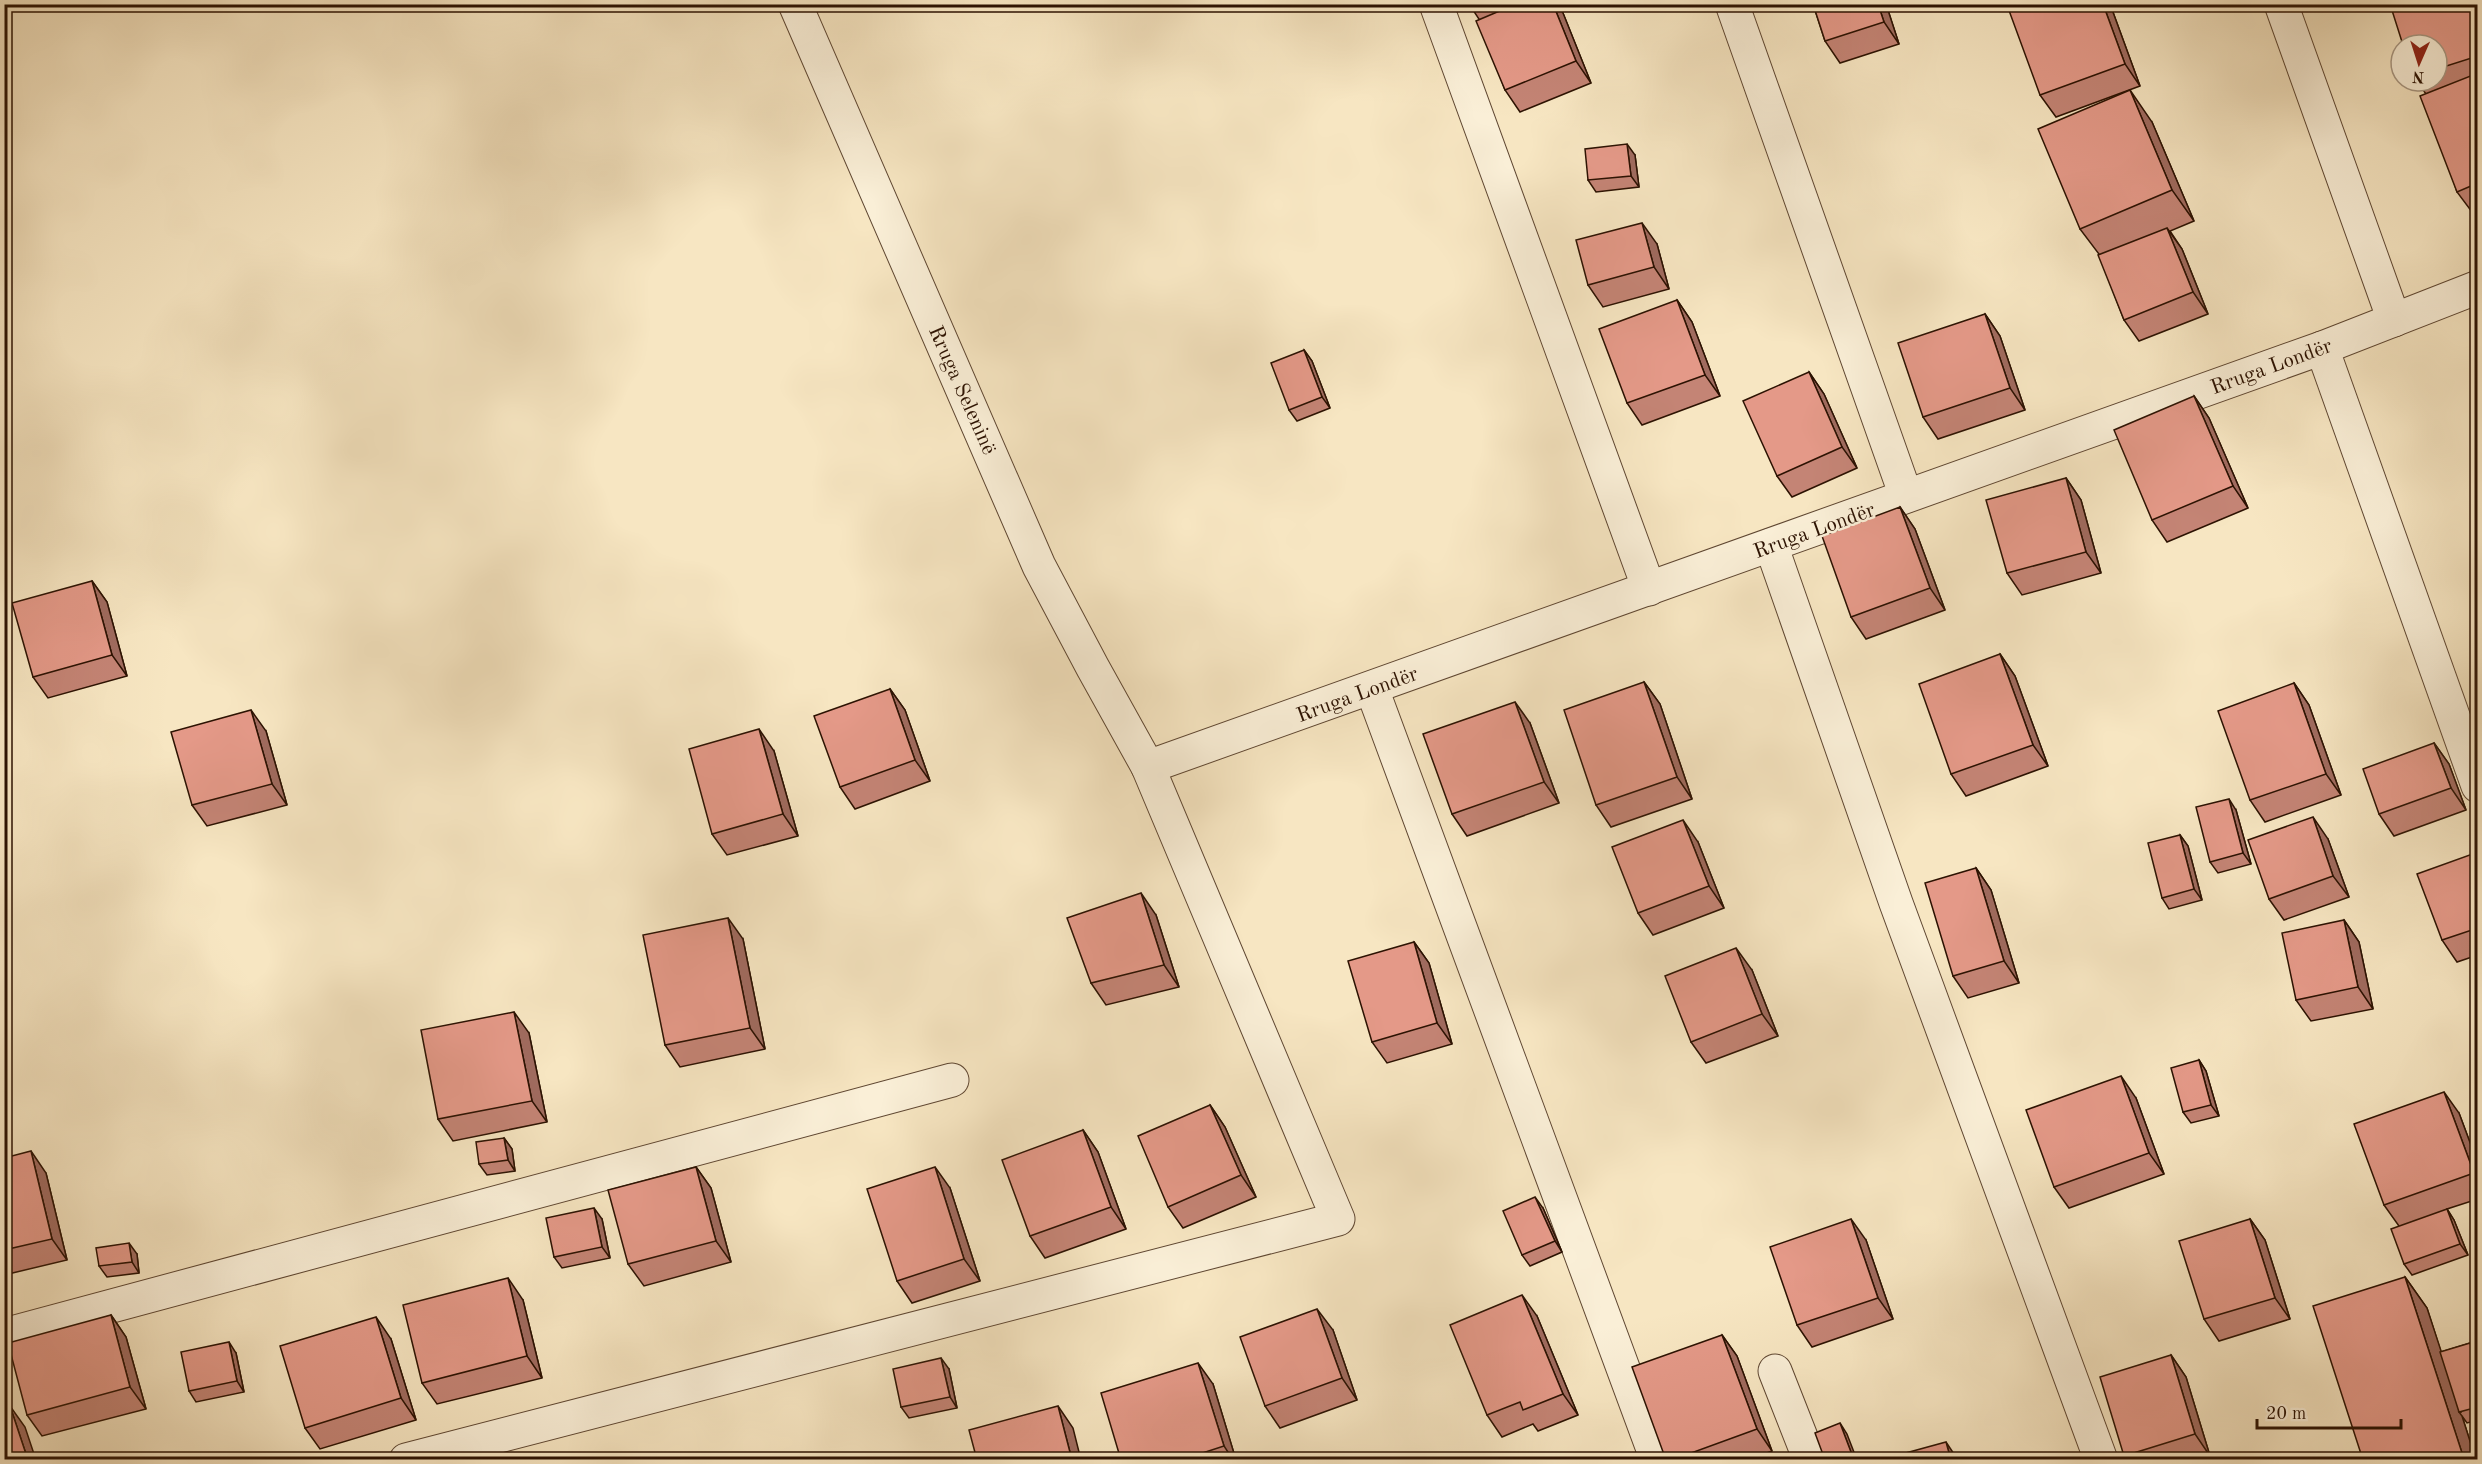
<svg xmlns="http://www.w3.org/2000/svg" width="2482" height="1464" viewBox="0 0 2482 1464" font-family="'Old Standard TT',serif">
<rect width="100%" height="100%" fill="#f7e6c2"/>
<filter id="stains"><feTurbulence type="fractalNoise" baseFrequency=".00333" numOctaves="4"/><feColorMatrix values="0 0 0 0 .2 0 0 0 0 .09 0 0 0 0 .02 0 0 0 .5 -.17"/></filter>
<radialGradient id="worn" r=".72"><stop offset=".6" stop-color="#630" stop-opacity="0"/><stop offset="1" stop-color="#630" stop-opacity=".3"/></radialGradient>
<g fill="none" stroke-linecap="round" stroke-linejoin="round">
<g stroke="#5f4732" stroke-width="35">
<g id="street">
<polyline points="1436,4 1649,589"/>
<polyline points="1732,4 1906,496"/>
<polyline points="2281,4 2394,320"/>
<polyline points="2322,348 2478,786"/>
<polyline points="1771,545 1896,903 2101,1460"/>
<polyline points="1372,689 1657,1460"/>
<polyline points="1148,767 2322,348 2478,287"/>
<polyline points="4,1335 952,1080"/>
<polyline points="1775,1371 1810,1460"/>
<polyline points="406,1460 1338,1219 1148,767 1093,668 1039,566 795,4"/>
</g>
</g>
<use href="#street" stroke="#faefd7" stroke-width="33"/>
</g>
<g fill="#c48475" stroke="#2c1202" stroke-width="1.5">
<polygon points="1469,4 1557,4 1563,13 1591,83 1520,112 1505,90 1479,19"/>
<polygon points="1813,4 1886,4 1899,44 1840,63 1825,41"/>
<polygon points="2110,4 2140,86 2056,117 2040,95"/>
<polygon points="2478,4 2478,220 2457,192 2426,94 2417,81 2437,81 2437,45"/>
<polygon points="2152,122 2194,221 2170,231 2182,249 2208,314 2139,341 2124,320 2099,254 2080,229"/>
<polygon points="1635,155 1639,187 1596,192 1588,180"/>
<polygon points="1657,244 1669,289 1603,307 1588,285"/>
<polygon points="1677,300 1692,322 1720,396 1642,425 1627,403"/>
<polygon points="1985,314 2000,336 2025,410 1938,439 1923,417"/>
<polygon points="1304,350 1312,361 1330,408 1297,421 1289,410"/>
<polygon points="1809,372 1824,394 1857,468 1792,497 1777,476"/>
<polygon points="2194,396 2209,418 2248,508 2167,542 2152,520"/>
<polygon points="2066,478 2081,500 2101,573 2022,595 2007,573"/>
<polygon points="1900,507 1915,529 1945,610 1866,639 1851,617"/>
<polygon points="92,581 107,602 127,676 48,698 33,677"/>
<polygon points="2000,654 2015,676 2048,766 1966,796 1951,774"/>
<polygon points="1644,682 1660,704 1692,799 1611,827 1596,805"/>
<polygon points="2294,683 2309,705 2341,795 2265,822 2250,800"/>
<polygon points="890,689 905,710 930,781 855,809 840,787"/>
<polygon points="1530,723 1559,803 1467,836 1452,814"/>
<polygon points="266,731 287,805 207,826 192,805"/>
<polygon points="2434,743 2449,764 2466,810 2394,836 2379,814"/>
<polygon points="774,751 798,836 727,855 712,834"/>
<polygon points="2236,810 2251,864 2218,873 2210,862"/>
<polygon points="2180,835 2188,846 2202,900 2169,909 2162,898"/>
<polygon points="2328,839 2349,897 2284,920 2269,899"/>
<polygon points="1698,842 1724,908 1653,935 1638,913"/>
<polygon points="2478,852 2478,955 2457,962 2442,940"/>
<polygon points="1976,868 1991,890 2019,983 1968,998 1953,976"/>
<polygon points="1156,915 1179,987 1106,1005 1091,983"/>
<polygon points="2344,920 2359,942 2373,1009 2311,1021 2296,1000"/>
<polygon points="743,939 765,1049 680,1067 665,1045"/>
<polygon points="1414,942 1429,963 1452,1044 1387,1063 1372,1042"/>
<polygon points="1752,970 1778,1036 1706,1063 1691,1042"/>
<polygon points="529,1033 547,1122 453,1141 438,1119"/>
<polygon points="2199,1060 2206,1071 2219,1116 2191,1123 2183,1112"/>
<polygon points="2136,1098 2164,1174 2069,1208 2054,1187"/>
<polygon points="1210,1105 1225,1127 1256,1197 1183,1228 1168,1207"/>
<polygon points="2459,1113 2478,1164 2478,1199 2447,1209 2454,1220 2468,1255 2412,1275 2404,1264 2399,1226 2384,1205"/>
<polygon points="1083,1130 1098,1152 1126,1229 1045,1258 1030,1236"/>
<polygon points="504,1138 512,1149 515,1171 487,1175 479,1164"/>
<polygon points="4,1158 46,1173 67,1260 4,1275"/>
<polygon points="696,1167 711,1188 731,1262 644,1286 628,1264"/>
<polygon points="950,1188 980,1281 912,1303 897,1281"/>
<polygon points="1543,1208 1562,1252 1530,1266 1522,1255"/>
<polygon points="602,1219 610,1258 562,1268 554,1257"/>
<polygon points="2250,1219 2265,1240 2290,1319 2219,1341 2204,1319"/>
<polygon points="1866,1240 1893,1319 1812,1347 1797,1325"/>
<polygon points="137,1254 139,1273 107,1277 99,1266"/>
<polygon points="2405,1277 2427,1308 2441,1352 2470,1343 2478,1353 2478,1420 2467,1423 2462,1416 2476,1460 2363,1460"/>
<polygon points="523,1300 542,1378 437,1404 422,1383"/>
<polygon points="111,1315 126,1337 146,1409 42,1436 27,1415"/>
<polygon points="1537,1316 1578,1415 1538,1431 1533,1424 1502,1437 1487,1415"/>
<polygon points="1333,1330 1357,1400 1280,1428 1265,1406"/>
<polygon points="1722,1335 1737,1356 1772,1451 1748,1460 1666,1460"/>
<polygon points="391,1339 416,1420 320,1449 305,1428"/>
<polygon points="236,1353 244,1392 196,1402 189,1391"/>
<polygon points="2171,1355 2186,1377 2210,1456 2197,1460 2127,1460 2124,1456"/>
<polygon points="949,1369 957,1408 909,1418 901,1407"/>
<polygon points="1213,1384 1236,1460 1121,1460"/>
</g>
<g fill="#a06b5f" stroke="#2c1202" stroke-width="1.5">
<polygon points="1553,4 1557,4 1563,13 1591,83 1576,61"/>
<polygon points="1878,4 1886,4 1899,44 1884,22"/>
<polygon points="2103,4 2110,4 2140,86 2125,64"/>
<polygon points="2130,90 2152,122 2194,221 2172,190"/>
<polygon points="1627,144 1635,155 1639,187 1631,176"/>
<polygon points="1642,223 1657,244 1669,289 1654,267"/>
<polygon points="2167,228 2182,249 2208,314 2193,292"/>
<polygon points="1677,300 1692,322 1720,396 1705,375"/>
<polygon points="1985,314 2000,336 2025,410 2010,388"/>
<polygon points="1304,350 1312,361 1330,408 1322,397"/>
<polygon points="1809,372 1824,394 1857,468 1842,447"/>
<polygon points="2194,396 2209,418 2248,508 2233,486"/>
<polygon points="2066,478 2081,500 2101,573 2086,552"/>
<polygon points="1900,507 1915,529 1945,610 1930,588"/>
<polygon points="92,581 107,602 127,676 112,655"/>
<polygon points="2000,654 2015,676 2048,766 2033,745"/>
<polygon points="1644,682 1660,704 1692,799 1677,777"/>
<polygon points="2294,683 2309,705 2341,795 2326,774"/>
<polygon points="890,689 905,710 930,781 915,760"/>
<polygon points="1515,702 1530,723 1559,803 1544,782"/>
<polygon points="251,710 266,731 287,805 272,784"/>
<polygon points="759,729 774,751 798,836 783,814"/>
<polygon points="2434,743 2449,764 2466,810 2451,788"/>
<polygon points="2229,799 2236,810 2251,864 2243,853"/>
<polygon points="2313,817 2328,839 2349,897 2333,876"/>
<polygon points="1683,820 1698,842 1724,908 1709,886"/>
<polygon points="2180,835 2188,846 2202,900 2194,889"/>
<polygon points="1976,868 1991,890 2019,983 2004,961"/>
<polygon points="1141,893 1156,915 1179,987 1164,965"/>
<polygon points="728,918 743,939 765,1049 750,1028"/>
<polygon points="2344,920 2359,942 2373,1009 2358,987"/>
<polygon points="1414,942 1429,963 1452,1044 1437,1023"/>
<polygon points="1736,948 1752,970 1778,1036 1762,1014"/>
<polygon points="514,1012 529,1033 547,1122 532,1101"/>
<polygon points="2199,1060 2206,1071 2219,1116 2211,1105"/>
<polygon points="2121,1076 2136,1098 2164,1174 2149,1153"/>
<polygon points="2444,1092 2459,1113 2478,1164 2478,1178 2474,1173"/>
<polygon points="1210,1105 1225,1127 1256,1197 1241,1175"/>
<polygon points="1083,1130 1098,1152 1126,1229 1111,1207"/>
<polygon points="504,1138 512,1149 515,1171 508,1160"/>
<polygon points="31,1151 46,1173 67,1260 52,1239"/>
<polygon points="696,1167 711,1188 731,1262 716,1241"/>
<polygon points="935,1167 950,1188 980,1281 964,1259"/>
<polygon points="1535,1197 1543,1208 1562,1252 1555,1241"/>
<polygon points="594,1208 602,1219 610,1258 602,1247"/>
<polygon points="2447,1209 2454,1220 2468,1255 2460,1244"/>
<polygon points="1851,1219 1866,1240 1893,1319 1878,1298"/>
<polygon points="2250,1219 2265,1240 2290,1319 2275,1298"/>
<polygon points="129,1243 137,1254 139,1273 132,1262"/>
<polygon points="2405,1277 2427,1308 2461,1412 2459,1412 2462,1416 2476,1460 2465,1460 2463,1456"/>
<polygon points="508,1278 523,1300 542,1378 527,1356"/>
<polygon points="1522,1295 1537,1316 1578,1415 1563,1394"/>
<polygon points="1317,1309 1333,1330 1357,1400 1342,1378"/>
<polygon points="111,1315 126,1337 146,1409 130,1387"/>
<polygon points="376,1317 391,1339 416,1420 401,1398"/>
<polygon points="1722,1335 1737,1356 1772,1451 1757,1429"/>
<polygon points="229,1342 236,1353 244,1392 237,1381"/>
<polygon points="2470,1343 2478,1353 2478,1366"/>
<polygon points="2171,1355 2186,1377 2210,1456 2195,1434"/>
<polygon points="941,1358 949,1369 957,1408 950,1397"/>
<polygon points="1198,1363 1213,1384 1236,1460 1233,1460 1224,1446"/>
<polygon points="10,1406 25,1427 36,1460 28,1460"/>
<polygon points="1058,1406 1073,1428 1081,1460 1072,1460"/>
<polygon points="1840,1423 1847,1434 1857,1460 1854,1460"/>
<polygon points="1946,1442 1958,1460 1951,1460"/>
</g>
<g fill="#e49988" stroke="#2c1202" stroke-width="1.5">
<polygon points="1516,4 1553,4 1576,61 1505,90 1476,21"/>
<polygon points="1813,4 1878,4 1884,22 1825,41"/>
<polygon points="2103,4 2125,64 2040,95 2007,5"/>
<polygon points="2390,4 2478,4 2478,56 2437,69 2437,45 2403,45"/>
<polygon points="2478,73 2478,183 2457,192 2420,96"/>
<polygon points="2130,90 2172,190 2080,229 2038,129"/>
<polygon points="1627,144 1631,176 1588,180 1585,149"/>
<polygon points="1642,223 1654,267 1588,285 1576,240"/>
<polygon points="2167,228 2193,292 2124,320 2098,255"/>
<polygon points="1677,300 1705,375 1627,403 1599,329"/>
<polygon points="1985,314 2010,388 1923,417 1898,343"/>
<polygon points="1304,350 1322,397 1289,410 1271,363"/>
<polygon points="1809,372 1842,447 1777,476 1743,401"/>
<polygon points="2194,396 2233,486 2152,520 2114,430"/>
<polygon points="2066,478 2086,552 2007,573 1986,500"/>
<polygon points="1900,507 1930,588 1851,617 1822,536"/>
<polygon points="92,581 112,655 33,677 12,603"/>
<polygon points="2000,654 2033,745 1951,774 1919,684"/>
<polygon points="1644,682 1677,777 1596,805 1564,710"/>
<polygon points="2294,683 2326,774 2250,800 2218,711"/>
<polygon points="890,689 915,760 840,787 814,716"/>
<polygon points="1515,702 1544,782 1452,814 1423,734"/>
<polygon points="251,710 272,784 192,805 171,732"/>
<polygon points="759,729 783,814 712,834 689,749"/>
<polygon points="2434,743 2451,788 2379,814 2363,769"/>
<polygon points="2229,799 2243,853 2210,862 2196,807"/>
<polygon points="2313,817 2333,876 2269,899 2248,840"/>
<polygon points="1683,820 1709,886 1638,913 1612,847"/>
<polygon points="2180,835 2194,889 2162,898 2148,843"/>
<polygon points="2478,852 2478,928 2442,940 2417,874"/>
<polygon points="1976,868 2004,961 1953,976 1925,883"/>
<polygon points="1141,893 1164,965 1091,983 1067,918"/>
<polygon points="728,918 750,1028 665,1045 643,935"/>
<polygon points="2344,920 2358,987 2296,1000 2282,933"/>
<polygon points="1414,942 1437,1023 1372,1042 1348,961"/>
<polygon points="1736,948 1762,1014 1691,1042 1665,976"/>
<polygon points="514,1012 532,1101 438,1119 421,1030"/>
<polygon points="2199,1060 2211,1105 2183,1112 2171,1068"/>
<polygon points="2121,1076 2149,1153 2054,1187 2026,1110"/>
<polygon points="2444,1092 2474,1173 2384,1205 2354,1124"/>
<polygon points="1210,1105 1241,1175 1168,1207 1138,1136"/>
<polygon points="1083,1130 1111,1207 1030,1236 1002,1160"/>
<polygon points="504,1138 508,1160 479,1164 476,1142"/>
<polygon points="31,1151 52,1239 4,1250 4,1158"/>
<polygon points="696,1167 716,1241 628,1264 608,1190"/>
<polygon points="935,1167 964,1259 897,1281 867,1189"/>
<polygon points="1535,1197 1555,1241 1522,1255 1503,1211"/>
<polygon points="594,1208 602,1247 554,1257 546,1218"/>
<polygon points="2447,1209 2460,1244 2404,1264 2391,1229"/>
<polygon points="1851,1219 1878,1298 1797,1325 1770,1247"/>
<polygon points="2250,1219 2275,1298 2204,1319 2179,1241"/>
<polygon points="129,1243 132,1262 99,1266 96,1248"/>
<polygon points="2405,1277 2463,1456 2454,1460 2363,1460 2313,1306"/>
<polygon points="508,1278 527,1356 422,1383 403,1305"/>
<polygon points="1522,1295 1563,1394 1523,1410 1520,1402 1487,1415 1450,1325"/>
<polygon points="1317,1309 1342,1378 1265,1406 1240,1337"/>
<polygon points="111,1315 130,1387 27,1415 8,1343"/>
<polygon points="376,1317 401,1398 305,1428 280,1346"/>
<polygon points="1722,1335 1757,1429 1672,1460 1666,1460 1632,1367"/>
<polygon points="229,1342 237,1381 189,1391 181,1352"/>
<polygon points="2470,1343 2478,1366 2478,1407 2459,1412 2440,1352"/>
<polygon points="2171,1355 2195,1434 2124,1456 2100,1377"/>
<polygon points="941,1358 950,1397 901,1407 893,1369"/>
<polygon points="1198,1363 1224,1446 1181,1460 1121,1460 1101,1393"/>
<polygon points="10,1406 28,1460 4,1460 4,1408"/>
<polygon points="1058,1406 1072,1460 977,1460 969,1430"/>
<polygon points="1840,1423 1854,1460 1825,1460 1815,1433"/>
<polygon points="1946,1442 1951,1460 1880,1460"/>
<polygon points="2478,1444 2478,1457 2473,1445"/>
<polygon points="928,1454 930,1460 906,1460"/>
<polygon points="743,1456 744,1460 733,1460"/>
</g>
<g text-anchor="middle" stroke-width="5" stroke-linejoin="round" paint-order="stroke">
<g font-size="21" fill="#2c1202" stroke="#faefd7">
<text transform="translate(2271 366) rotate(-20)" y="7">Rruga Londër</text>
<text transform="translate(963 390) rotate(66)" y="7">Rruga Seleninë</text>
<text transform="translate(1814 530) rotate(-20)" y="7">Rruga Londër</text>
<text transform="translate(1357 694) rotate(-20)" y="7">Rruga Londër</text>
</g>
</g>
<rect width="2482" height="1464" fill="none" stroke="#f7e6c2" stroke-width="24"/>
<rect x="6" y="6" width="2470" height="1452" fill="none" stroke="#2c1202" stroke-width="3"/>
<rect x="12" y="12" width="2458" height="1440" fill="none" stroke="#2c1202" stroke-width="1.5"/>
<g transform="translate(2419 63) rotate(183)"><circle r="28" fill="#faefd7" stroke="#a89782" stroke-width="1.5"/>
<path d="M0-4.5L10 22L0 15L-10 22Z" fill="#8f2418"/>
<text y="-9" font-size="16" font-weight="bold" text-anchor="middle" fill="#2c1202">N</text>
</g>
<path d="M2257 1419v9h144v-9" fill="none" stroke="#2c1202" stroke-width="3"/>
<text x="2266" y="1419" font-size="18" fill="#2c1202" stroke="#faefd7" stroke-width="4.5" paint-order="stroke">20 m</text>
<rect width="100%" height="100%" filter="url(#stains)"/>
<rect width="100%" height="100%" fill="url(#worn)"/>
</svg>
